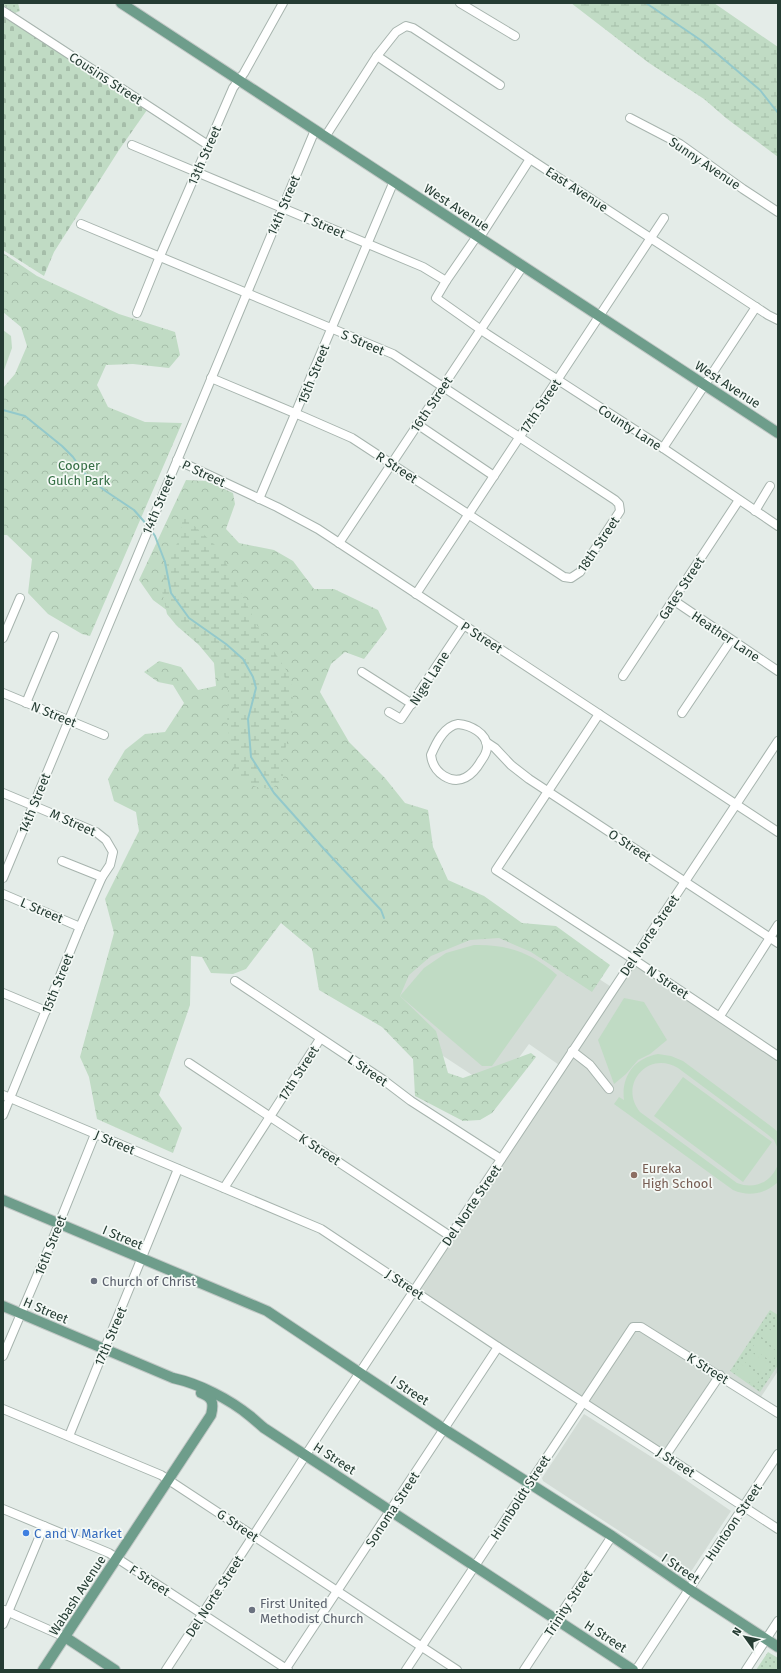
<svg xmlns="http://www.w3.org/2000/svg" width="781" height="1673" viewBox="0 0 781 1673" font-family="'Fira Sans',sans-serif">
<defs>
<pattern id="grass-dots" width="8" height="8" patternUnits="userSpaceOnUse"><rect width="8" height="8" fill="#c0dbc4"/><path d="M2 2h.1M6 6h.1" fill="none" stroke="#a5bda9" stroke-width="1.8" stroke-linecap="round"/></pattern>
<pattern id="forest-crowns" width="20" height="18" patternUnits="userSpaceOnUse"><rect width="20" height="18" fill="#c0dbc4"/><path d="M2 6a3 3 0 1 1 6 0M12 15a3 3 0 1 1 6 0" fill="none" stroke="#a5bda9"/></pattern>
<pattern id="wetland-marsh" width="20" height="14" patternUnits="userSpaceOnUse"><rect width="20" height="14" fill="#c0dbc4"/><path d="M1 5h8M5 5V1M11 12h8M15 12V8" fill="none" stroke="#a5bda9"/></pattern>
<pattern id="cemetery-stones" width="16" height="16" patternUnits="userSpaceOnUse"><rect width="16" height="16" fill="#c0dbc4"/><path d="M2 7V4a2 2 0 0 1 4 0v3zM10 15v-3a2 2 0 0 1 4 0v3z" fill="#a5bda9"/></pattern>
</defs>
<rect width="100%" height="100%" fill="#e4ece8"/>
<g fill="#d3dcd6">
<polygon points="451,883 613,988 633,959 778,1056 778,1371 759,1400 720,1375 666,1455 414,1290 562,1067 529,1044 495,1090 370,1008"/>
<polygon points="584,1414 661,1463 731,1511 688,1576 543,1481 542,1478"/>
</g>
<g fill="url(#grass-dots)">
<polygon points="3,3 18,3 20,11 15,13 3,5"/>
<polygon points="770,1310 778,1315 778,1365 760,1392 730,1371"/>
<polygon points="768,1652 778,1658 778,1670 756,1670"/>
</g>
<g fill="url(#forest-crowns)">
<polygon points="3,253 37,276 119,314 175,332 180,355 169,368 133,364 106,365 97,385 108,407 145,422 182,423 90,636 82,634 48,614 28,593 32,559 7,535 3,535 3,388 15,374 27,346 21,327 3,312"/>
<polygon points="186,480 206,481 233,493 235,504 226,529 239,543 274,550 293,561 314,589 334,589 378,610 387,629 364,659 345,652 331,664 320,692 349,742 385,778 405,803 428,810 433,847 448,880 484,896 522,923 556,926 610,965 592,992 531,952 499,938 470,940 431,956 409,975 400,996 436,1031 448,1073 463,1078 531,1053 536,1057 492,1113 480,1120 463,1121 415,1096 413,1059 382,1027 319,990 312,949 281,923 246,969 233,974 211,973 202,957 191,956 190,1005 159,1095 182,1128 173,1153 97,1119 89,1077 80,1057 114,933 105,899 139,831 136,812 114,801 108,779 125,750 145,734 165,732 184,703 173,685 158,682 144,672 159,661 181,667 198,690 216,686 213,651 191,628 153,600 139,580"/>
</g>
<g fill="url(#wetland-marsh)">
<polygon points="571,3 714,3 778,47 778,157 726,118 704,99 649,63"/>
<polygon points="183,515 215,545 221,553 257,625 290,676 293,698 292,719 283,759 283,779 271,789 257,787 241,780 232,766 227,716 228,690 224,675 199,645 177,626 167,614 162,591 165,562 180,539"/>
</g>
<polygon fill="url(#cemetery-stones)" points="3,16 147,110 119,150 54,252 44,276 3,250"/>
<g fill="#c0dbc4">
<polygon points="3,330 11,336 12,348 3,373"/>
<path d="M474 945C507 944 532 953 557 975L492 1066H482L400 996 424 968 446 953Z"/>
<polygon points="624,998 644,1002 667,1040 650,1054 638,1060 626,1074 614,1084 598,1040"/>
<path d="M658 1054 671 1056 683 1061 772 1127 778 1132V1149L774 1140 767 1134 678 1068C648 1050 618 1085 640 1112L737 1183C755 1190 772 1182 778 1164L777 1183C764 1194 749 1197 733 1190L614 1104 619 1097 624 1100C621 1077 634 1058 658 1054Z"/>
<polygon points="683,1077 772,1142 743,1182 654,1116"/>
<polygon points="766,1327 778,1335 778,1348 760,1336"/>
<polygon points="758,1339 778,1352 772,1362 752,1348"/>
<polygon points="750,1351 770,1365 764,1374 743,1361"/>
<polygon points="741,1364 762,1377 755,1386 735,1373"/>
</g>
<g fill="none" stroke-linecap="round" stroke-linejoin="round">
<g stroke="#93c9cb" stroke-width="2">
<polyline points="646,3 702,41 760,90 778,113"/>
<polyline points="3,410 25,416 62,446 73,457 84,473 104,490 134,510 148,526"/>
<polyline points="151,530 155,536 165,562 171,593 189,618 226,644 243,659 253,677 256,688 248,719 251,757 274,793 324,849 381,910 384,918"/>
</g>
<g stroke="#a7b4ae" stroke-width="10">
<g id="minor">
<polyline points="460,3 515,36"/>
<polyline points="3,11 208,145"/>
<polyline points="377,56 530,159 768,315 778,320"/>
<polyline points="630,118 680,144 743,189 778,212"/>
<polyline points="325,137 377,56 396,32 406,26 413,28 500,85"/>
<polyline points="132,145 423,267 446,281 436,298 487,334 663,448 778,526"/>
<polyline points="81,224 393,354 615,500 619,504 620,511 580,572 571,578 564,577 352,438 304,417 211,378"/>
<polyline points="480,237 530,159"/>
<polyline points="446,281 477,236"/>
<polyline points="137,313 160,256 233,88 244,73 283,3"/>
<polyline points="417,424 494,476"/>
<polyline points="663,448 756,307"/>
<polyline points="177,460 277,507 318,529 778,832"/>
<polyline points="259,499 394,181"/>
<polyline points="755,511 770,486"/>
<polyline points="339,543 523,266"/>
<polyline points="416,594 664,218"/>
<polyline points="673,600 778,671"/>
<polyline points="3,638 20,598"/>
<polyline points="362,672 412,704"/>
<polyline points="623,676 739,500"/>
<polyline points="3,693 104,735"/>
<polyline points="26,703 54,636"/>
<polyline points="389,712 401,719 464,625"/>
<polyline points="682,713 731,640"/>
<polyline points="599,714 496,870 633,959 778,1056"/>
<path d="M458 724C470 725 487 733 487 747 487 753 484 757 481 761 473 775 460 786 444 776 436 771 432 764 431 755 436 743 444 726 458 724Z"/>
<polyline points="486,742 495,748 511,765 529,779 778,943"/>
<polyline points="3,793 96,832 106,840 113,852 110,865 102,877 80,927 3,1115"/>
<polyline points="62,861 102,877"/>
<polyline points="3,878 315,130"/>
<polyline points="3,894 80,927"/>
<polyline points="235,981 382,1079 411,1101 501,1159"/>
<polyline points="3,993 46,1011"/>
<polyline points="720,1016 778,925"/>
<polyline points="572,1051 590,1065 609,1089"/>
<polyline points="189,1063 450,1236"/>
<polyline points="3,1095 321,1229 498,1347 778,1529"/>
<polyline points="224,1188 320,1039"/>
<polyline points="3,1356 54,1236 95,1134"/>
<polyline points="3,1409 161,1475 457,1670"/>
<polyline points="69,1436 178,1169"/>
<polyline points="666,1455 720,1375"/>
<polyline points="3,1509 109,1553 288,1670"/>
<polyline points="4,1610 65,1637"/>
<polyline points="3,1624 44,1526"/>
<polyline points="166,1670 333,1413 778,741"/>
<polyline points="285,1670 498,1347"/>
<polyline points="406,1670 633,1327 641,1327 778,1413"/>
<polyline points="524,1670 612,1536"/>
<polyline points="636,1670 778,1454"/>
<polyline points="746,1670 778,1621"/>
</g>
</g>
<g stroke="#c2c8c6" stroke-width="12">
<g id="major">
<polyline points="121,3 778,433"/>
<polyline points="3,1200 267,1311 444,1429 612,1536 689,1589 778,1647"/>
<path d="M3 1306 173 1378C200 1384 229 1399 250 1416 255 1420 259 1424 264 1428L633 1670"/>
<polyline points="65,1637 115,1670"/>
<path d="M43 1670 211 1415C214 1403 213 1398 201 1393"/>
</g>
</g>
<use href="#minor" stroke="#fff" stroke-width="8"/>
<use href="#major" stroke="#6e9d8b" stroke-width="10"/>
</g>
<circle fill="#8d6e63" stroke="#f4f9f6" stroke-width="1.5" cx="634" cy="1175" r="4"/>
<g fill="#6b7280" stroke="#f4f9f6" stroke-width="1.5">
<circle cx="94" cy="1281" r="4"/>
<circle cx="252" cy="1610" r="4"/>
</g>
<circle fill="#3f7fe0" stroke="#f4f9f6" stroke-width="1.5" cx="26" cy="1533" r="4"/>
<g text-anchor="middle" stroke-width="3.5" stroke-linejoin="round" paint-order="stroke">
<g font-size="13" fill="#253c33" stroke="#f4f9f6">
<text transform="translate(106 78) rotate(33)" y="5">Cousins Street</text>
<text transform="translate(204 155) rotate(-66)" y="5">13th Street</text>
<text transform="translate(705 163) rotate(34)" y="5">Sunny Avenue</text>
<text transform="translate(577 189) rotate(33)" y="5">East Avenue</text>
<text transform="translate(283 205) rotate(-67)" y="5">14th Street</text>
<text transform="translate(457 207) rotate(33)" y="5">West Avenue</text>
<text transform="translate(324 225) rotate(23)" y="5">T Street</text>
<text transform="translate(363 342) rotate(23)" y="5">S Street</text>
<text transform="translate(313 374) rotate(-68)" y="5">15th Street</text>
<text transform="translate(728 384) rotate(33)" y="5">West Avenue</text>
<text transform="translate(431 404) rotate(-56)" y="5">16th Street</text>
<text transform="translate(540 406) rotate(-56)" y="5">17th Street</text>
<text transform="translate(630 427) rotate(33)" y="5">County Lane</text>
<text transform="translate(397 467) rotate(33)" y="5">R Street</text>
<text transform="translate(204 473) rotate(25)" y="5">P Street</text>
<text transform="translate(158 504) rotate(-67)" y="5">14th Street</text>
<text transform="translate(598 544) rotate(-56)" y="5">18th Street</text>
<text transform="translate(681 588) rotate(-57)" y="5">Gates Street</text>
<text transform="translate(726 636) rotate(34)" y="5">Heather Lane</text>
<text transform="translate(482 637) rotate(33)" y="5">P Street</text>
<text transform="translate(429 678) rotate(-57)" y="5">Nigel Lane</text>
<text transform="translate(54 714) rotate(22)" y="5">N Street</text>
<text transform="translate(34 803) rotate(-68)" y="5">14th Street</text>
<text transform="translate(73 822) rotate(24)" y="5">M Street</text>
<text transform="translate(630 845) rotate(33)" y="5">O Street</text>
<text transform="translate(42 910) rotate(23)" y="5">L Street</text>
<text transform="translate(649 935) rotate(-56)" y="5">Del Norte Street</text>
<text transform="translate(668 982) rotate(34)" y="5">N Street</text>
<text transform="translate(57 983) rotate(-68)" y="5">15th Street</text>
<text transform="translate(368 1070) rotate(34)" y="5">L Street</text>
<text transform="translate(298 1073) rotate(-57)" y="5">17th Street</text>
<text transform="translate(115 1142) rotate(23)" y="5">J Street</text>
<text transform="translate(320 1149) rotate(33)" y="5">K Street</text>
<text transform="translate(471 1205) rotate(-56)" y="5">Del Norte Street</text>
<text transform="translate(123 1237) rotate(23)" y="5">I Street</text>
<text transform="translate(50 1245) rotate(-68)" y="5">16th Street</text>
<text transform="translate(405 1284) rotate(34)" y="5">J Street</text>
<text transform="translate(46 1310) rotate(23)" y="5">H Street</text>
<text transform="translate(110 1336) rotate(-67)" y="5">17th Street</text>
<text transform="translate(708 1368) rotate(32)" y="5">K Street</text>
<text transform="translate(410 1390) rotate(33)" y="5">I Street</text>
<text transform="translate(335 1458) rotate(33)" y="5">H Street</text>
<text transform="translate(676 1462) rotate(33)" y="5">J Street</text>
<text transform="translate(520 1497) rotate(-57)" y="5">Humboldt Street</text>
<text transform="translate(392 1509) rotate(-57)" y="5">Sonoma Street</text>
<text transform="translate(733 1522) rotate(-56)" y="5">Huntoon Street</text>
<text transform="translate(238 1525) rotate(34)" y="5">G Street</text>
<text transform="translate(681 1568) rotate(34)" y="5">I Street</text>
<text transform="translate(150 1580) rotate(33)" y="5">F Street</text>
<text transform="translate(77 1595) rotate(-57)" y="5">Wabash Avenue</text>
<text transform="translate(214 1596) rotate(-57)" y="5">Del Norte Street</text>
<text transform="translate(568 1603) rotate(-57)" y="5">Trinity Street</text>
<text transform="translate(606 1636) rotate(33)" y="5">H Street</text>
</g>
<g font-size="13" fill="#346e44" stroke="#f4f9f6">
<text x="79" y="470">Cooper<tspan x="79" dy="15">Gulch Park</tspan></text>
</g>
<g font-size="13" fill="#785e54" stroke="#f4f9f6" text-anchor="start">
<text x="642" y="1173">Eureka<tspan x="642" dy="15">High School</tspan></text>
</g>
<g font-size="13" fill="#5b616d" stroke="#f4f9f6" text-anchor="start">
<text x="102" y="1286">Church of Christ</text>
<text x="260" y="1608">First United<tspan x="260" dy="15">Methodist Church</tspan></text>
</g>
<g font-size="13" fill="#366cbe" stroke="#f4f9f6" text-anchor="start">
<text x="34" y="1538">C and V Market</text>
</g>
</g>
<rect width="781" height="1673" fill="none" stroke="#253c33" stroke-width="8"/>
<g transform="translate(745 1637) rotate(303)" stroke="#f4f9f6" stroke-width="3" paint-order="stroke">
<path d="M0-3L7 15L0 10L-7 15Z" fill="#253c33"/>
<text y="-6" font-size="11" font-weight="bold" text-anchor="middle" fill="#253c33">N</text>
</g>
</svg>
